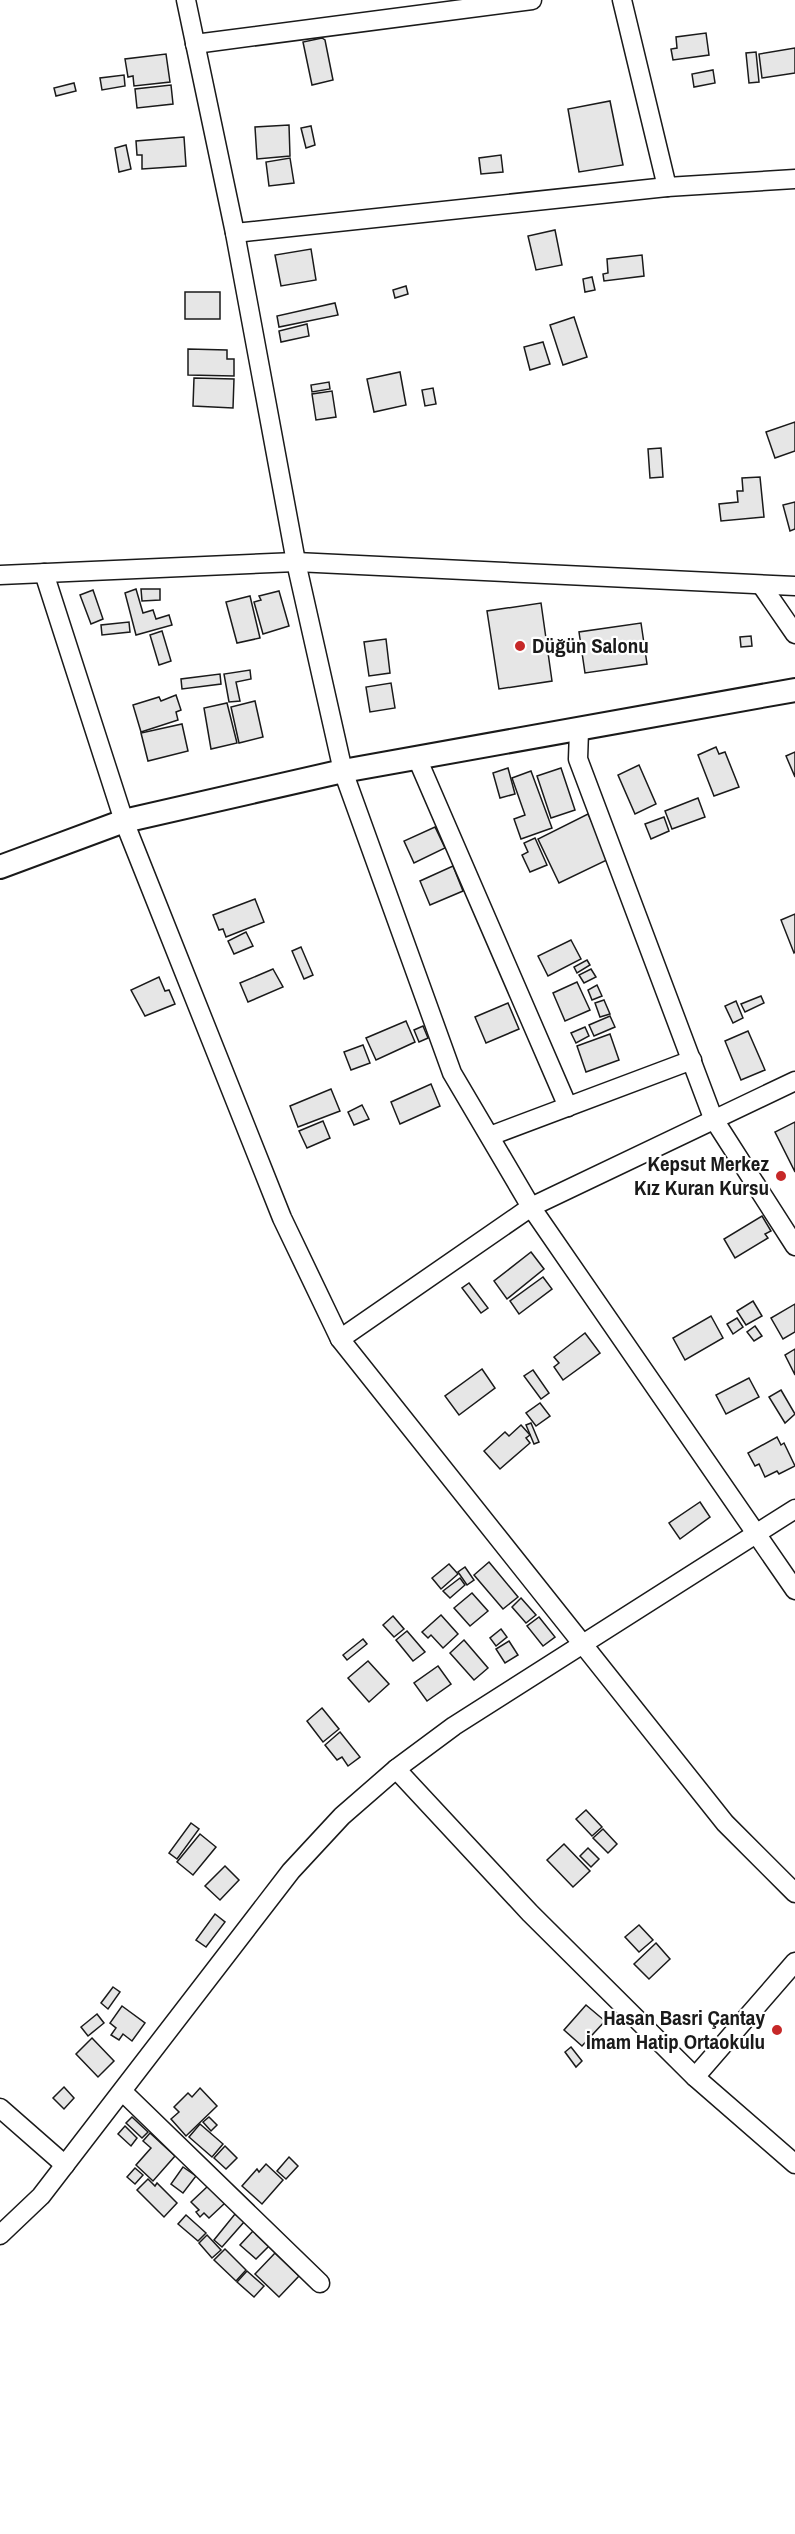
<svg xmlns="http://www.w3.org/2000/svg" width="795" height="2534" viewBox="0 0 795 2534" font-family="'Archivo Narrow',sans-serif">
<rect width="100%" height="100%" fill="#fff"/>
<g fill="#e6e6e6" stroke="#1a1a1a" stroke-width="1.5">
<polygon points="706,33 709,55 673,60 671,49 677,48 676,37"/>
<polygon points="322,38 325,40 333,80 312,85 303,42"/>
<polygon points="795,48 795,73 762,78 759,54"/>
<polygon points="756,52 759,82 749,83 746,53"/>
<polygon points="166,54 170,82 134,86 133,76 128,77 125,59"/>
<polygon points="713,70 715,83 694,87 692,74"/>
<polygon points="124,75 125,86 102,90 100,78"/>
<polygon points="74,83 76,91 56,96 54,88"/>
<polygon points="171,85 173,104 137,108 135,89"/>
<polygon points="610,101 623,165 579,172 568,109"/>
<polygon points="289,125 290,156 257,159 255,127"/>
<polygon points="311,126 315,145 306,148 301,128"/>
<polygon points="184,137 186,166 142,169 142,155 137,155 136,141"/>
<polygon points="126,145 131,169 119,172 115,148"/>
<polygon points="501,155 503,172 481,174 479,158"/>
<polygon points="290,158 294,183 269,186 266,162"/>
<polygon points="555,230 562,265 536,270 528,236"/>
<polygon points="311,249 316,280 281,286 275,255"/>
<polygon points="642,255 644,276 604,281 603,274 608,273 607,259"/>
<polygon points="592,277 595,290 585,292 583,279"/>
<polygon points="406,286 408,294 395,298 393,290"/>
<rect x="185" y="292" width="35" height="27"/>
<polygon points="335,303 338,315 279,327 277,316"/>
<polygon points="574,317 587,357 563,365 550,325"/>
<polygon points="307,324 309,336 281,342 279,331"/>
<polygon points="543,342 550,364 530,370 524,347"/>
<polygon points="188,349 227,350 227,359 234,359 234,376 188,375"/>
<polygon points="400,372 406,405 374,412 367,379"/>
<polygon points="194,378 234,379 233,408 193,406"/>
<polygon points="329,382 330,389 312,392 311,385"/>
<polygon points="433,388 436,404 425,406 422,390"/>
<polygon points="332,391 336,417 316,420 312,394"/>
<polygon points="795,422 795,451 775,458 766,432"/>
<polygon points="661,448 663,477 650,478 648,449"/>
<polygon points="760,477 764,517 721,521 719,504 738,502 737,491 743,491 742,478"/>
<polygon points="795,502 795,529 790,531 783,505"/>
<polygon points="136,589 143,613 153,610 156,619 169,615 172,625 136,635 125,593"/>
<polygon points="141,589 160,589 160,600 142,601"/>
<polygon points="93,590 103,619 91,624 80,595"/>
<polygon points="279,591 289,626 263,634 254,602 261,600 259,596"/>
<polygon points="250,596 260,638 237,643 226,602"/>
<polygon points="541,603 552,681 499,689 487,611"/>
<polygon points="129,622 130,632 102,635 101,625"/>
<polygon points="641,623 647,664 585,673 579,632"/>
<polygon points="162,631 171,661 159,665 150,635"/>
<polygon points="751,636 752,646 741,647 740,637"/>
<polygon points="386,639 390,673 369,676 364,642"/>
<polygon points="250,670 251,679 236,682 240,701 229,702 224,674"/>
<polygon points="220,674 221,684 182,689 181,679"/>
<polygon points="391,683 395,708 370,712 366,687"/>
<polygon points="176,695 181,710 176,712 178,720 141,732 133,705 159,697 161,701"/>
<polygon points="255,701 263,737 239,743 231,707"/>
<polygon points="227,703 237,743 211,749 204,708"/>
<polygon points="182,724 188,751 148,761 141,733"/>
<polygon points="716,747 719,754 725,752 739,787 714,796 698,755"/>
<polygon points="795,752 795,777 786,756"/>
<polygon points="639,765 656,804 635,814 618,775"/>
<polygon points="508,768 515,794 500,798 493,773"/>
<polygon points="561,768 575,810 551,818 537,776"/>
<polygon points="531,771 552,828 521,839 514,819 525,815 512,778"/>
<polygon points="698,798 705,817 672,829 665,811"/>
<polygon points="588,814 609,859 559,883 538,839"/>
<polygon points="664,817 669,831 651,839 645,824"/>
<polygon points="435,827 445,848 414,863 404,841"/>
<polygon points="535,838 547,865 530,872 522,855 528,852 524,843"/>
<polygon points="453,866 463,891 430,905 420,881"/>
<polygon points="255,899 264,922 226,937 223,929 219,930 213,915"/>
<polygon points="795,914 795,952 794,953 781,920"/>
<polygon points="246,932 253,946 234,954 228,941"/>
<polygon points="571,940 581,959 548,976 538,956"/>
<polygon points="301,947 313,975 304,979 292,951"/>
<polygon points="587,960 590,965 577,973 574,967"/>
<polygon points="273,969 283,987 248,1002 240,983"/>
<polygon points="591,969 596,977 584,983 579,975"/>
<polygon points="159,977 165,991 169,990 175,1004 145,1016 131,990"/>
<polygon points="577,982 590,1010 565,1021 553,993"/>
<polygon points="597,985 602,996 592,1000 588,990"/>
<polygon points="761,996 764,1003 745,1012 741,1004"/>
<polygon points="604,1000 610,1014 600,1017 595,1003"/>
<polygon points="736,1001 743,1018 733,1023 725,1006"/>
<polygon points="508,1003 519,1029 486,1043 475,1017"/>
<polygon points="610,1016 615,1027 594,1036 589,1025"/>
<polygon points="406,1021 415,1042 376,1060 366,1038"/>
<polygon points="423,1026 428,1038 419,1042 414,1030"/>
<polygon points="585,1027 589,1036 576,1043 571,1033"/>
<polygon points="748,1031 765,1070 741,1080 725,1041"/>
<polygon points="610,1034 619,1060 586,1072 577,1046"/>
<polygon points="363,1045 370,1063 351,1070 344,1052"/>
<polygon points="431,1084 440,1106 400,1124 391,1102"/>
<polygon points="331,1089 340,1111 298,1127 290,1106"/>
<polygon points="362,1105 369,1119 354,1125 348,1112"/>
<polygon points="323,1121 330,1138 307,1148 299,1131"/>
<polygon points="795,1122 795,1172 775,1132"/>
<polygon points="762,1216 771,1231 765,1234 768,1238 735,1258 724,1239"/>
<polygon points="531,1252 544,1269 507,1299 494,1281"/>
<polygon points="543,1277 552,1289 519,1314 510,1301"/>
<polygon points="469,1283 488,1308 481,1313 462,1288"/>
<polygon points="753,1301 762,1316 746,1325 737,1311"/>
<polygon points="795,1304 795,1332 783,1339 771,1318"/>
<polygon points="711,1316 723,1338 685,1360 673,1338"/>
<polygon points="737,1318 743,1327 733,1334 727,1324"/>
<polygon points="755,1326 762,1336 754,1341 747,1332"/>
<polygon points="585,1333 600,1353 563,1380 554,1367 559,1363 554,1357"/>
<polygon points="795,1349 795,1375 785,1355"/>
<polygon points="482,1369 495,1388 459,1415 445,1396"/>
<polygon points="533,1370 549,1393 541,1399 524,1376"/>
<polygon points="749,1378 759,1397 726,1414 716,1395"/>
<polygon points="781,1390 795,1414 785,1423 769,1397"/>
<polygon points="540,1403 550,1416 536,1426 526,1413"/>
<polygon points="531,1423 539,1442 534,1444 526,1425"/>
<polygon points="521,1425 530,1435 526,1438 530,1443 500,1469 484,1451 505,1432 509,1436"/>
<polygon points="777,1437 781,1445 784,1443 795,1466 779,1474 777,1471 765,1477 759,1464 755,1466 748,1453"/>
<polygon points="700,1502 710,1517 680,1539 669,1523"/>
<polygon points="489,1562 518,1597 503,1609 474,1575"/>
<polygon points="449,1564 458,1574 441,1589 432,1578"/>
<polygon points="465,1567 474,1580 467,1585 458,1572"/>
<polygon points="460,1578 465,1585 450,1598 443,1591"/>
<polygon points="472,1593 488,1611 470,1626 454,1608"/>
<polygon points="521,1598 536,1615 526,1623 512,1607"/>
<polygon points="441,1615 458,1634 443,1648 431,1635 428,1638 422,1632"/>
<polygon points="393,1616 404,1629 394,1637 383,1625"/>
<polygon points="539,1617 555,1637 543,1646 527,1626"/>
<polygon points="501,1629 507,1637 496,1646 490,1638"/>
<polygon points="407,1631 425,1652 413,1661 396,1640"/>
<polygon points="363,1639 367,1644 347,1660 343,1655"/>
<polygon points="464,1640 488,1668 474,1680 450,1653"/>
<polygon points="509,1641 518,1655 505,1663 496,1649"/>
<polygon points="368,1661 389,1684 369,1702 348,1678"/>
<polygon points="438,1666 451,1684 427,1701 414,1683"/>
<polygon points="322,1708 339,1729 323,1742 307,1721"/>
<polygon points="340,1732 360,1757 348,1766 342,1757 337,1760 325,1745"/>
<polygon points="586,1810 602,1827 592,1836 576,1819"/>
<polygon points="191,1823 199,1829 177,1859 169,1853"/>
<polygon points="603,1829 617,1844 608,1853 593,1838"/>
<polygon points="200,1834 216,1847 193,1875 177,1862"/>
<polygon points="564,1844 590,1871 573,1887 547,1860"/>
<polygon points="588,1848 599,1859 591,1867 580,1856"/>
<polygon points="225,1866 239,1880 220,1900 205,1886"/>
<polygon points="215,1914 225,1922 206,1947 196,1940"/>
<polygon points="639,1925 653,1940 639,1952 625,1937"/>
<polygon points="656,1943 670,1959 649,1979 634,1964"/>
<polygon points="113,1987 120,1992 108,2009 101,2003"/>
<polygon points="586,2005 605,2021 582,2046 564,2030"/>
<polygon points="122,2006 145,2023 132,2041 123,2034 119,2040 111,2035 116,2028 110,2023"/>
<polygon points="97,2014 104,2023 88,2036 81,2027"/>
<polygon points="92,2038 114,2061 98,2077 76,2054"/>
<polygon points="571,2047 582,2061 576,2067 565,2052"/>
<polygon points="64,2087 74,2098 64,2109 53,2098"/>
<polygon points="200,2088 217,2106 186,2136 171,2119 179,2112 174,2107 188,2093 192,2097"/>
<polygon points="132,2117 148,2132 142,2138 126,2123"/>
<polygon points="209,2117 217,2125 211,2131 203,2122"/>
<polygon points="200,2124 223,2144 212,2157 189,2137"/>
<polygon points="125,2126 137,2138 131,2146 118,2134"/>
<polygon points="150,2133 175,2156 153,2181 136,2165 151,2148 143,2141"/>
<polygon points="225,2146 237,2158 226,2169 214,2158"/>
<polygon points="289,2157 298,2166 286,2179 277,2171"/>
<polygon points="266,2164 283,2180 262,2204 242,2186 257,2169 259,2172"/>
<polygon points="183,2167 196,2176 183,2193 171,2184"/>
<polygon points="135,2168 143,2175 135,2184 127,2177"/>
<polygon points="148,2179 155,2186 157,2183 177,2203 164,2217 137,2190"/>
<polygon points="208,2186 225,2203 209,2218 204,2213 200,2217 196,2212 199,2210 191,2202"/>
<polygon points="235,2214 244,2222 222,2247 214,2240"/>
<polygon points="186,2215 206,2233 198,2241 178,2224"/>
<polygon points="253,2231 269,2246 256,2259 240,2245"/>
<polygon points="207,2235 221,2250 212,2258 199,2243"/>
<polygon points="225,2249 246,2270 236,2281 214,2260"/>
<polygon points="275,2253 299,2276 279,2297 255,2274"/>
<polygon points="247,2271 264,2286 254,2297 237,2282"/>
</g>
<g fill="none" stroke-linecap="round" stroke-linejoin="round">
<g stroke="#1a1a1a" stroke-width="21">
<g id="minor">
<polyline points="186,0 235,233 296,562 343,771 452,1073 531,1207 795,1590"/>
<polyline points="622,0 667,187"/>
<polyline points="195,44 532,0"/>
<polyline points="235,233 667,187 795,179"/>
<polyline points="44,573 124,821 282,1218 340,1339 725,1823 795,1893"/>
<polyline points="0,575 296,562 795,586"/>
<polyline points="762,586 795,634"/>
<polyline points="579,731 578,759 713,1118 795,1246"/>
<polyline points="417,758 568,1107"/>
<polyline points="490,1136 692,1060"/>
<polyline points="340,1339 531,1207 795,1081"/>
<polyline points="396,1769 530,1913 695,2077 795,2164"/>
<polyline points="695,2077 795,1962"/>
<polyline points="123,2092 320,2283"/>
<polyline points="0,2108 65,2165"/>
<polyline points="0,2235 41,2196 291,1871 342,1816 396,1769 454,1726 795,1509"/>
</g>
</g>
<g stroke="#1a1a1a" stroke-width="26">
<polyline id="tertiary" points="0,867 124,821 343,771 795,690"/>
</g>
<use href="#minor" stroke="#fff" stroke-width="18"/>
<use href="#tertiary" stroke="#fff" stroke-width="22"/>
</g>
<g fill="#c62828" stroke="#fff" stroke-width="2">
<circle cx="520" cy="646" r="6"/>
<circle cx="781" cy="1176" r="6"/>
<circle cx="777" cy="2030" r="6"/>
</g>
<g text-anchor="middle" stroke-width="4.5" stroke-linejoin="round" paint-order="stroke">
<g font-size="21" font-weight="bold" fill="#1a1a1a" stroke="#fff" text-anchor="end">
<text x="532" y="653" text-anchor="start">Düğün Salonu</text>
<text x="769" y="1171">Kepsut Merkez<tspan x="769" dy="24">Kız Kuran Kursu</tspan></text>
<text x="765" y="2025">Hasan Basri Çantay<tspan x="765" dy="24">İmam Hatip Ortaokulu</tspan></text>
</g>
</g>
</svg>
